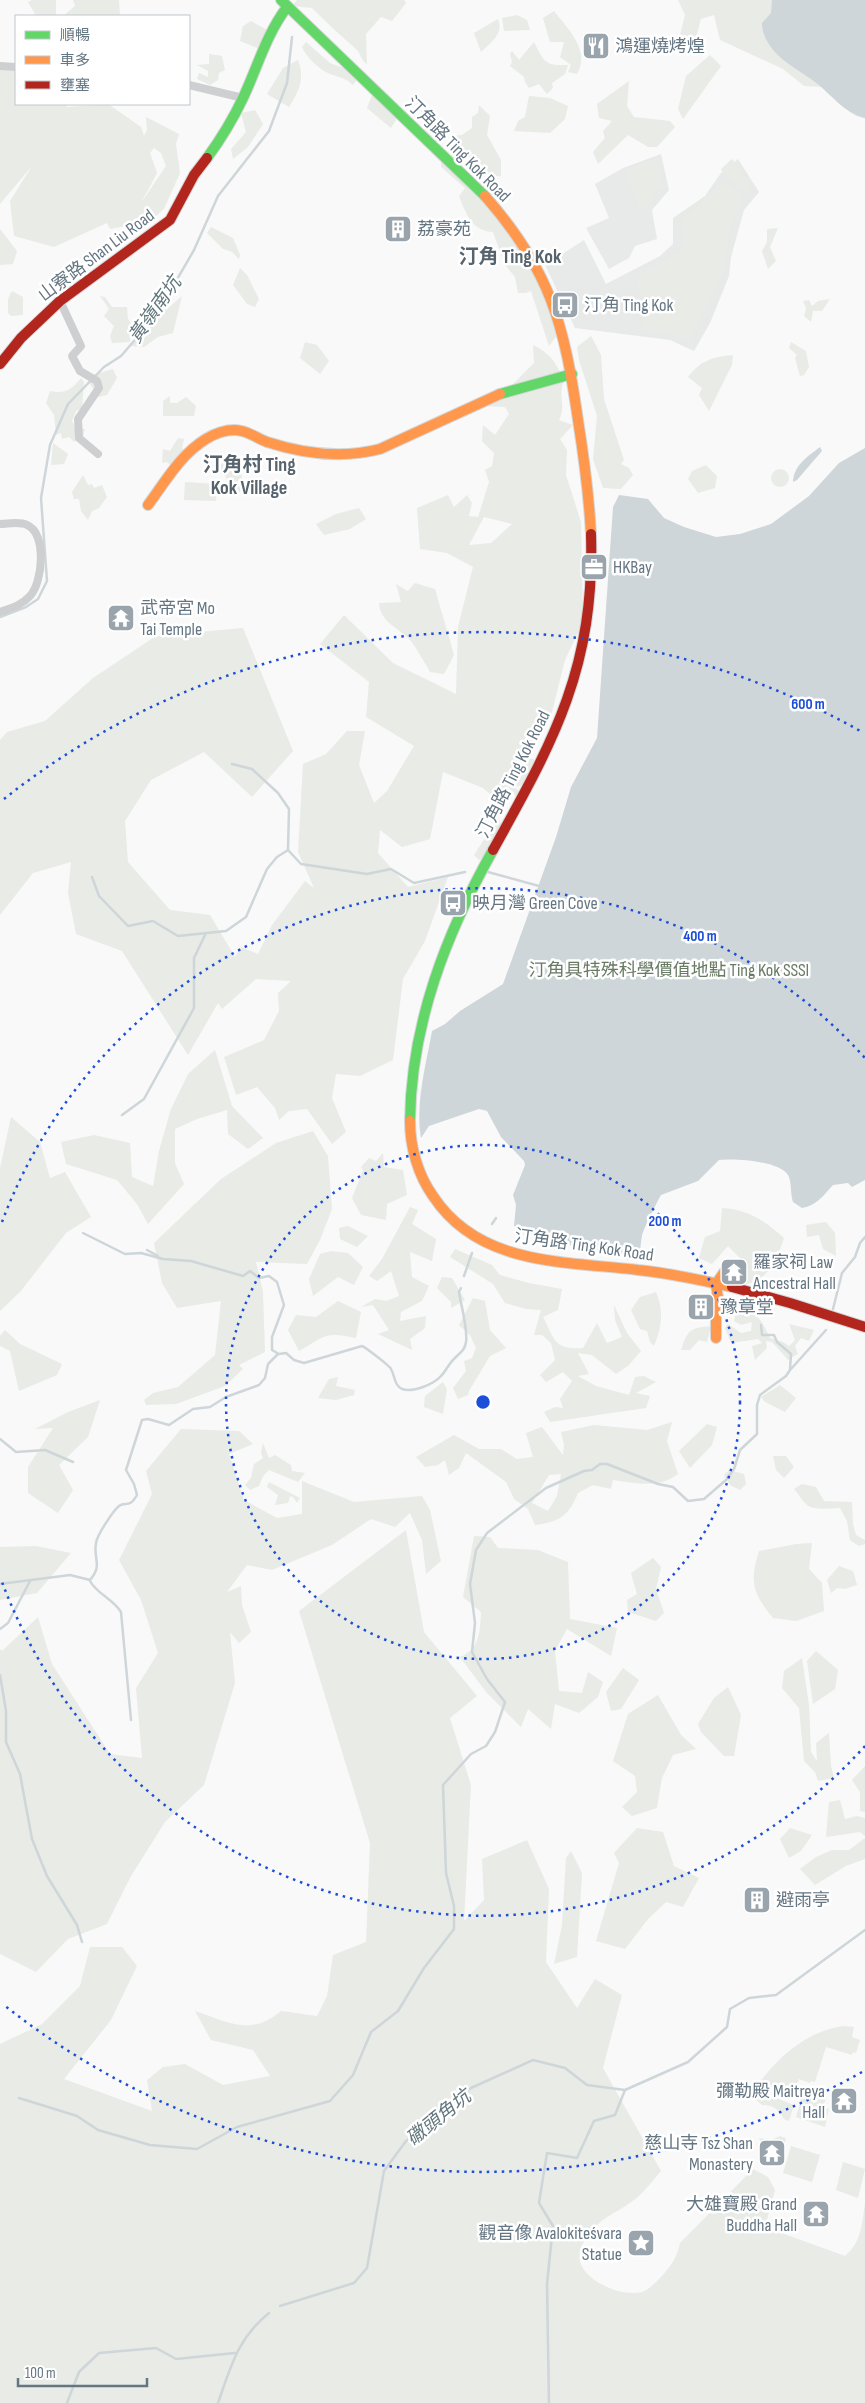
<svg xmlns="http://www.w3.org/2000/svg" width="865" height="2403" viewBox="0 0 865 2403" font-family="'Sofia Sans Condensed','Noto Sans TC',sans-serif">
<rect width="100%" height="100%" fill="#f9f9f9"/>
<g fill="#e8e9e9">
<polygon points="661,154 669,190 652,210 657,239 635,246 629,258 609,269 586,228 609,218 595,184 623,168"/>
<polygon points="738,159 759,192 744,210 731,257 729,276 710,323 694,351 670,340 575,328 545,265 584,240 606,284 660,256 673,244 673,218 705,196 721,173"/>
</g>
<g fill="#e8ebe6" fill-rule="evenodd">
<polygon points="32,0 56,0 56,16 36,16 28,2"/>
<polygon points="73,0 119,0 120,16 63,16 75,6"/>
<path d="M297 0H404L406 3 392 21 381 17 366 34 367 64C360 60 361 53 356 49 341 36 326 22 312 8L292 6Z"/>
<polygon points="678,0 865,0 865,118 856,116 844,108 822,87 804,86 783,69 720,40 714,15 701,19 696,37 680,48 679,39 685,15"/>
<path d="M554 11C568 29 591 51 577 74L568 72 571 65 560 57 564 42H550L543 18Z"/>
<polygon points="517,15 527,20 530,30 504,31 502,18"/>
<path d="M498 19C504 33 491 43 481 52L474 33Z"/>
<polygon points="251,21 267,30 260,49 240,41 243,26"/>
<path d="M306 42 330 63 349 70 358 78 353 85C344 76 334 77 324 71 316 66 305 55 302 47Z"/>
<path d="M534 42C544 62 545 66 568 65L565 74 552 83 553 88 547 94 539 84 529 88 525 82 524 77 510 66 512 62 510 54 512 51 519 60Z"/>
<polygon points="209,54 222,56 225,70 219,73 218,80 210,85 197,79 199,73 208,77 208,71 197,65 209,64"/>
<polygon points="710,55 721,66 683,119 678,109 686,76"/>
<path d="M298 60C305 79 299 91 289 107L267 94 283 68Z"/>
<path d="M0 66 16 68V104H66L67 107 108 104 141 127 144 136 147 130 146 117 179 134 176 144 180 173 164 209 137 233 129 231 126 226 110 229 107 223 54 247 14 236 10 201 32 166 0 204ZM154 148 161 153 166 166 141 203 157 173 150 153Z"/>
<polygon points="629,81 627,106 634,117 670,121 675,127 657,147 648,147 628,135 598,164 593,152 605,138 603,131 612,121 599,118 597,104"/>
<polygon points="372,95 378,95 394,112 396,120 391,128 367,108"/>
<polygon points="529,96 550,98 568,106 565,119 550,133 514,131 518,121 525,117"/>
<path d="M479 105 490 116 487 135 501 160V176L487 177C472 165 464 152 454 136L462 135 472 128V117L478 113Z"/>
<polygon points="255,110 263,124 248,147 233,159 231,149 246,132 241,113"/>
<polygon points="421,110 431,110 446,127 445,140 423,120"/>
<polygon points="658,158 665,187 655,192 653,201 640,212 625,170"/>
<path d="M441 159 487 201 493 197 504 211V226L531 264 559 333 549 346 531 291 526 293H518L515 277 505 265 493 232C472 231 466 214 459 196L465 188 441 167Z"/>
<polygon points="732,159 753,188 748,194 725,177 721,169"/>
<polygon points="727,183 744,196 730,228 724,272 690,341 672,334 640,330 645,312 636,277 685,248 680,221 718,186"/>
<polygon points="211,227 233,238 240,255 239,259 232,252 223,249 207,233"/>
<polygon points="778,228 770,247 776,261 768,269 762,251 767,242 767,229"/>
<polygon points="0,229 17,251 13,264 0,265"/>
<polygon points="240,268 247,275 259,299 255,307 247,304 233,285"/>
<polygon points="12,291 23,297 23,315 11,316 8,313 8,299"/>
<polygon points="100,296 105,297 112,307 127,307 128,319 131,323 130,342 112,343 110,336 114,326 104,316 109,309"/>
<polygon points="182,296 173,333 158,337 144,347 131,346 154,318 162,306 166,310"/>
<polygon points="830,299 822,311 813,311 811,322 804,316 806,308 803,301 809,300 812,306 818,301"/>
<polygon points="591,336 601,355 604,399 624,460 621,464 629,468 633,475 621,489 603,488 593,459 597,416 579,360 577,347"/>
<polygon points="305,342 317,345 329,361 320,374 300,358"/>
<polygon points="791,342 806,351 809,367 804,375 800,376 795,358 797,355 789,348"/>
<path d="M533 345C552 355 555 361 564 381 557 398 567 404 559 420L573 425 560 439 567 450 566 475 581 522 583 622 565 660 552 712 530 758 537 761 531 771 525 770 529 775 523 785 515 787 520 793 516 797 508 786 497 800 483 788 443 772 430 839 402 847 380 830 378 853 408 887 448 877 425 941 403 979 393 1060 360 1076 336 1074 332 1098 346 1132 332 1144 307 1109 289 1111 279 1120 275 1108 257 1087 236 1095 224 1057 264 1040 279 1011 278 993 291 981 256 979 222 1009 218 1003 188 1055 122 951 76 934 68 893 71 862 33 873 0 915V740L7 732 45 721 93 678 156 636 243 628 293 751 252 797 204 752 151 780 125 821 128 862 170 910 210 915 235 957 241 947 258 954 272 925 305 881 314 888 298 852 303 764 326 754 347 731H365L359 765 374 803 387 791 414 746 366 717 369 682 320 644 344 615 393 663 456 694 458 627 473 567 447 553 420 549 417 508 448 495 454 507 467 495 472 503 469 516 478 517 489 482 485 470 492 466 494 453 482 441 483 425 495 435 509 414 505 407 484 406 512 385 534 363ZM484 517 512 524 491 543 469 545Z"/>
<path d="M733 355 732 365 709 411 699 395 702 388 688 377C701 360 713 357 733 355Z"/>
<polygon points="113,369 117,378 107,395 98,397 88,381 92,375"/>
<path d="M81 378 84 382 82 408 76 411 72 421 76 429H85L83 436 74 442 69 437 62 439 61 433 56 435 54 415 46 403 50 391C66 394 71 390 81 378Z"/>
<polygon points="170,396 170,403 177,403 186,397 196,406 194,416 163,416 163,401"/>
<polygon points="178,438 184,439 182,448 186,453 174,468 167,462 162,463 163,449 170,451"/>
<polygon points="53,443 68,454 64,464 51,465"/>
<polygon points="233,454 238,455 243,468 239,472 242,475 242,491 232,495 226,477 215,469 228,459 231,461"/>
<polygon points="706,465 717,476 715,488 698,493 688,479 692,471"/>
<circle cx="780" cy="478" r="9"/>
<polygon points="83,475 88,485 92,484 94,488 102,485 107,497 99,508 92,511 88,520 81,511 79,499 74,499 72,492"/>
<polygon points="185,482 217,484 216,501 184,500"/>
<polygon points="359,508 366,519 350,529 324,535 316,524 336,514"/>
<path d="M415 583 435 589 454 655 444 674 430 672C424 661 418 651 411 641 400 628 380 623 379 603L401 602 396 584 408 591Z"/>
<path d="M498 818 502 825C495 835 488 855 479 860L474 855Z"/>
<polygon points="215,1050 232,1106 263,1138 248,1149 228,1134 227,1110 197,1119 175,1129 175,1163 184,1184 148,1224 137,1204 117,1180 66,1164 61,1142 94,1135 130,1143 132,1177 153,1186 159,1151 171,1109 188,1074"/>
<polygon points="11,1117 40,1142 50,1178 65,1172 91,1217 66,1233 20,1292 0,1311 0,1168"/>
<polygon points="313,1131 328,1156 332,1209 320,1240 307,1264 256,1262 263,1292 265,1352 239,1365 243,1369 225,1386 176,1404 146,1405 144,1400 153,1393 178,1387 215,1355 221,1301 177,1308 162,1283 154,1243 221,1179 276,1143"/>
<polygon points="383,1153 384,1167 403,1170 407,1195 387,1204 386,1220 361,1215 352,1198 363,1170 361,1167 369,1158 376,1161"/>
<polygon points="410,1207 418,1210 412,1224 436,1239 432,1261 410,1252 412,1277 429,1286 422,1301 401,1312 400,1321 426,1316 425,1328 410,1339 412,1350 378,1334 389,1330 373,1305 361,1307 375,1299 386,1301 399,1296 391,1271 377,1281 369,1276 382,1259"/>
<path d="M722 1208C747 1209 766 1221 784 1238 778 1256 769 1281 746 1284L742 1260 728 1246 712 1264 699 1258 705 1237 720 1231Z"/>
<polygon points="826,1222 835,1233 836,1256 823,1249 819,1235 807,1237 806,1225"/>
<polygon points="348,1226 368,1236 357,1247 340,1239 339,1228"/>
<path d="M455 1249 492 1265 500 1275 529 1283 562 1289 558 1310 543 1317C555 1340 554 1350 583 1348L597 1323 607 1343 622 1337 615 1320 614 1305 627 1333 641 1351 628 1366 616 1374 592 1355 578 1353 589 1374 578 1376 596 1386 629 1395 635 1377 644 1376 656 1382 636 1393 650 1396 646 1408 550 1422 544 1412 555 1407 563 1408 560 1399 572 1381 563 1372 546 1382 540 1375 555 1360 551 1343 542 1335H534L541 1310 526 1309 505 1303 493 1284 450 1257Z"/>
<polygon points="331,1251 348,1253 363,1267 354,1285 338,1277 313,1296 309,1279 320,1254"/>
<polygon points="442,1277 452,1278 465,1300 451,1308 451,1302 437,1288"/>
<path d="M656 1292C664 1311 662 1327 654 1346L650 1342 647 1331 640 1329 631 1310 640 1297Z"/>
<polygon points="473,1298 485,1301 490,1330 506,1348 490,1356 469,1391 468,1395 458,1399 453,1388 466,1371 464,1361 472,1358 476,1348 470,1335 459,1325"/>
<path d="M338 1301 361 1312 356 1338C325 1331 325 1336 299 1351L288 1330 296 1315 316 1317Z"/>
<path d="M737 1308C759 1314 760 1317 770 1338L783 1342 789 1346 795 1340 789 1324 814 1330 809 1341 801 1338 795 1346 798 1354 788 1360 772 1342 766 1341 767 1348 755 1360 752 1346 762 1343 758 1339 731 1343 725 1328 728 1324 741 1333 751 1331 752 1322 741 1325 734 1321Z"/>
<path d="M711 1326 707 1342 699 1340 690 1350H681C688 1330 689 1328 711 1326Z"/>
<polygon points="5,1330 20,1344 62,1364 57,1375 19,1391 10,1351 0,1346 0,1336"/>
<polygon points="338,1377 336,1386 355,1390 354,1395 336,1400 318,1398 329,1379"/>
<polygon points="443,1382 447,1389 443,1414 424,1407 425,1396"/>
<polygon points="780,1385 796,1398 785,1412 765,1402 761,1397"/>
<polygon points="100,1400 88,1437 59,1465 73,1490 58,1513 28,1493 28,1467 53,1428 35,1429 68,1412"/>
<path d="M672 1422 667 1441 678 1474C658 1489 636 1483 613 1480L611 1489 593 1485 578 1493C569 1516 559 1522 535 1525L528 1509 514 1499 506 1482 466 1453 459 1468 449 1475 445 1460 438 1465 425 1467 416 1457 454 1435 479 1449H501L517 1459 533 1457 526 1433 542 1427 563 1455 564 1445 561 1432 594 1425 647 1430ZM561 1474 557 1496 548 1511 532 1503 549 1475Z"/>
<polygon points="707,1424 717,1427 712,1445 690,1468 679,1451"/>
<polygon points="181,1429 239,1431 253,1444 229,1454 244,1500 277,1518 302,1514 302,1481 354,1502 422,1496 430,1510 441,1561 426,1574 422,1540 410,1513 395,1527 371,1519 332,1545 272,1570 247,1565 227,1592 241,1586 242,1605 251,1632 239,1643 230,1632 235,1683 204,1785 165,1822 131,1876 107,1924 68,1939 36,1972 0,1954 0,1649 2,1651 38,1617 52,1664 110,1754 142,1758 136,1688 158,1653 141,1600 119,1560 152,1494 146,1471"/>
<polygon points="263,1443 269,1458 275,1455 291,1465 292,1471 305,1473 298,1482 269,1470 263,1476 259,1486 250,1490 245,1485 251,1478 254,1464 263,1458 261,1453"/>
<polygon points="773,1456 786,1456 794,1467 784,1478 776,1470"/>
<polygon points="729,1470 744,1474 746,1484 740,1490 730,1485 724,1475"/>
<polygon points="269,1482 300,1498 297,1503 294,1498 290,1496 288,1503 275,1505 278,1495 267,1487"/>
<path d="M802 1484 816 1487 824 1501 852 1502 853 1524 856 1535 865 1540V1544L859 1546 850 1540 847 1521 840 1508C832 1508 814 1511 807 1505 802 1501 799 1494 794 1489Z"/>
<path d="M406 1530 424 1632 477 1696 450 1718 471 1785 464 1921 484 1900 482 1859 527 1840 549 1889 546 1962 577 2008 595 1979 622 1995 603 2068 661 2171C655 2178 648 2187 641 2194 619 2215 598 2214 582 2245 567 2275 618 2298 642 2292 649 2290 657 2281 662 2276 672 2264 677 2258 680 2243L753 2169 768 2177 775 2190 765 2227 845 2256C862 2242 862 2223 865 2203V2403H0V2044L42 2024 80 1986 90 1947H122L137 1966 111 2020 64 2079 152 2111 147 2080 163 2067 185 2064 223 2085 270 2076 253 2050 211 2040 195 2011C229 2022 250 2037 281 2011L317 2016 327 1996 333 1955 366 1942 370 1843 299 1611Z"/>
<path d="M474 1536 490 1537 498 1548 538 1550 568 1562 570 1619 617 1628 611 1656 567 1629 555 1651 559 1691 582 1693 588 1672 603 1682 598 1697 579 1713 555 1704 551 1729 528 1709 521 1727 486 1692 460 1657C480 1649 480 1631 481 1612L463 1597Z"/>
<path d="M812 1543 809 1569 822 1583 824 1611 796 1621 773 1618C753 1593 749 1583 759 1551L796 1544Z"/>
<polygon points="36,1546 71,1553 37,1593 0,1600 0,1547"/>
<polygon points="653,1558 661,1567 656,1589 664,1613 656,1621 628,1612 627,1600 637,1594 631,1573"/>
<polygon points="839,1566 853,1571 857,1585 845,1589 837,1588 831,1593 827,1580"/>
<polygon points="816,1651 838,1670 835,1689 813,1704 807,1661"/>
<polygon points="802,1658 809,1705 811,1752 817,1761 816,1743 829,1733 831,1766 834,1778 818,1781 815,1772 804,1761 799,1708 782,1688 784,1671"/>
<polygon points="623,1668 639,1680 621,1709 611,1711 606,1692"/>
<polygon points="728,1687 741,1715 734,1756 724,1756 701,1732 698,1724 714,1698"/>
<polygon points="658,1695 681,1735 696,1749 673,1755 662,1778 657,1808 632,1816 622,1807 637,1792 635,1776 613,1761 628,1714"/>
<polygon points="865,1766 865,1812 860,1811 860,1792 852,1780"/>
<polygon points="840,1800 845,1819 857,1816 865,1818 865,1836 860,1832 826,1837 829,1802"/>
<polygon points="637,1828 663,1832 674,1866 699,1878 683,1907 666,1902 648,1919 625,1949 596,1941 619,1863 614,1853"/>
<polygon points="790,1828 812,1835 801,1851 789,1858 780,1839"/>
<polygon points="865,1838 865,1859 846,1866 815,1885 800,1869 816,1857 832,1850 849,1850"/>
<polygon points="571,1851 582,1873 577,1957 554,1964 562,1925 566,1858"/>
<path d="M844 2026 854 2027 852 2037 860 2040 856 2053 853 2052 852 2055 826 2047 815 2082 811 2081 810 2083 799 2079 794 2097 760 2082C781 2054 808 2031 844 2026Z"/>
<polygon points="804,2088 827,2096 823,2107 829,2109 825,2127 796,2117"/>
<path d="M764 2093 794 2105 789 2121 784 2119C779 2109 773 2105 762 2105L756 2100Z"/>
<polygon points="780,2136 786,2138 782,2155 772,2151 758,2138 771,2140"/>
<polygon points="791,2146 820,2155 812,2182 783,2173"/>
<polygon points="843,2162 865,2169 858,2198 836,2190"/>
</g>
<g fill="#ced6d9">
<path d="M772 0H865V118C844 113 831 94 815 82 802 72 784 63 774 51 767 42 762 34 762 23L771 13Z"/>
<path d="M820 447 822 451 797 480 793 482C794 465 807 457 820 447Z"/>
<path d="M865 448V1180L852 1187 848 1183 833 1185C824 1195 816 1206 802 1208L793 1202C790 1193 792 1182 788 1175 779 1161 735 1158 719 1160L698 1181 661 1195C659 1198 642 1232 642 1236 640 1245 642 1251 635 1259L629 1260 603 1251 586 1249 523 1233 514 1226 516 1205 513 1195 525 1165 524 1161 501 1137 487 1111 479 1109 429 1126 421 1138C415 1103 426 1065 432 1031L445 1024 460 1011 503 984 556 837 571 787 597 738 613 507 619 495 648 499 664 518 684 527 716 537 740 534 771 524 809 496 839 463Z"/>
</g>
<g fill="none" stroke-linecap="round" stroke-linejoin="round">
<g stroke="#ced6d9" stroke-width="2.5">
<polyline points="0,617 26,607 38,599 47,581 41,498 50,445 68,404 104,367 121,356 140,334 168,295 194,250 218,196 269,131 287,83 292,37"/>
<polyline points="232,764 252,769 278,793 289,809 288,850"/>
<polyline points="488,872 539,886"/>
<polyline points="92,877 99,896 128,926 153,921 178,936 226,931 246,917 267,869 277,857 288,850 301,864 367,874 391,869 414,883 465,872"/>
<polyline points="122,1115 144,1099 194,1008 194,958 205,935"/>
<polyline points="492,1224 496,1218"/>
<path d="M83 1233 125 1254 141 1253 163 1259 191 1261 243 1276 250 1271 259 1278 269 1276 277 1282 284 1305 272 1337V1350L279 1354 286 1353 294 1360 304 1363 362 1346C365 1347 390 1366 391 1369 395 1376 394 1385 402 1389 413 1393 434 1384 441 1376 446 1371 448 1365 453 1360 458 1354 465 1351 466 1342 468 1328 461 1306 459 1292L461 1288"/>
<polyline points="147,1250 158,1256"/>
<polyline points="464,1276 472,1253"/>
<polyline points="833,1309 842,1273 855,1257 860,1243 865,1237"/>
<polyline points="791,1369 826,1330"/>
<polyline points="0,1439 16,1452 45,1450 73,1462"/>
<path d="M90 1581C97 1594 113 1599 121 1612L131 1720"/>
<path d="M0 1584 70 1575 90 1580C103 1565 93 1559 96 1543 97 1535 113 1511 119 1506 126 1501 129 1509 137 1495L134 1484 126 1470 142 1420 148 1419 169 1425 193 1409 210 1407 226 1397 259 1385 265 1378 268 1364 278 1354"/>
<polyline points="0,1629 8,1623 30,1581"/>
<polyline points="0,1675 6,1711 6,1742 20,1774 32,1839 47,1876 77,1925 82,1942"/>
<polyline points="19,2098 77,2116 98,2130 150,2145 197,2149 237,2127 330,2101 353,2075 371,2032 398,2011 424,1968 454,1929 454,1906 446,1873 443,1785 471,1754 486,1746 495,1732 505,1702 487,1679 472,1652 475,1623 470,1584 476,1550 487,1533 546,1488 584,1471 592,1470 600,1464 607,1464 658,1484 673,1487 688,1501 704,1499 726,1480 734,1469 740,1450 757,1434 757,1405 760,1395 786,1376 790,1370 791,1354 777,1342 774,1335 762,1335 761,1325"/>
<polyline points="280,2306 354,2283 367,2268 384,2171 406,2141 434,2122 459,2096 471,2088 533,2060 565,2068 587,2085 625,2090 688,2062 727,2027 730,2009 749,1998 776,1995 865,1930"/>
<polyline points="67,2403 79,2372 99,2353 156,2348 176,2359 235,2353"/>
<path d="M218 2403C231 2366 238 2338 269 2313"/>
<polyline points="549,2403 547,2284 553,2226 539,2203 547,2153 577,2158 594,2121 615,2115 625,2090"/>
</g>
<g stroke="#d5d6d7" stroke-width="12">
<g id="fast">
<polyline points="281,0 485,196"/>
<path d="M207 158C221 139 233 119 243 98 258 66 266 35 287 7"/>
<polyline points="500,394 572,374"/>
<path d="M410 1121C411 1024 446 934 493 850"/>
</g>
</g>
<g stroke="#d5d6d7" stroke-width="12">
<g id="slow">
<path d="M485 196C551 271 564 324 578 420 584 458 589 496 591 534"/>
<path d="M148 505C165 482 181 454 206 439 214 434 225 430 235 430 247 430 256 438 267 442 304 454 342 459 380 449L500 394"/>
<path d="M410 1121C410 1147 418 1175 433 1196 479 1266 564 1261 638 1270 670 1273 701 1280 732 1287"/>
<polyline points="716,1338 716,1313 719,1305 716,1284 725,1271"/>
</g>
</g>
<g stroke="#d5d6d7" stroke-width="12">
<g id="jam">
<polyline points="0,364 21,338 60,301 170,220 194,175 207,158"/>
<path d="M493 850C555 739 595 666 591 534"/>
<polyline points="732,1287 790,1303 865,1327"/>
</g>
</g>
<g stroke="#cecfd0" stroke-width="8">
<polyline points="0,66 16,67"/>
<polyline points="189,85 243,98"/>
<polyline points="60,301 81,346 72,356 80,371 97,381 99,388 78,419 79,438 98,454"/>
<path d="M0 524C8 524 19 521 27 525 47 533 43 582 30 596 22 605 11 608 0 612"/>
</g>
<use href="#fast" stroke="#63d668" stroke-width="10"/>
<use href="#slow" stroke="#ff974d" stroke-width="10"/>
<use href="#jam" stroke="#b3261e" stroke-width="10"/>
</g>
<g fill="none" stroke="#1d4ed8" stroke-width="2.5" stroke-dasharray="2.5 5">
<circle cx="483" cy="1402" r="257"/>
<path d="M865 1746A514 514 0 0 1 2 1582M2 1222A514 514 0 0 1 865 1058"/>
<path d="M862 2072A770 770 0 0 1 4 2005M4 799A770 770 0 0 1 862 732"/>
</g>
<defs>
<g id="restaurant-square" transform="scale(1.4375)"><rect x="-9" y="-9" width="18" height="18" rx="4" fill="#99a4ac" stroke="#fff"/><path d="M-5-6h1v4h1v-4h1v4h1v-4h1v5L-1.5 .5V6h-2V.5L-5-1ZM5-6V6H3V1.5H1.5Q1.5-4 5-6Z" fill="#fff"/></g>
<g id="building-square" transform="scale(1.4375)"><rect x="-9" y="-9" width="18" height="18" rx="4" fill="#99a4ac" stroke="#fff"/><path d="M-4-6H4V6H1V3H-1V6H-4ZM-2.5-4.3h1.7v1.8h-1.7ZM.8-4.3h1.7v1.8H.8ZM-2.5-1h1.7V.8h-1.7ZM.8-1h1.7V.8H.8Z" fill="#fff"/></g>
<g id="bus-square" transform="scale(1.4375)"><rect x="-9" y="-9" width="18" height="18" rx="4" fill="#99a4ac" stroke="#fff"/><path d="M-5-6H5V4H4V6H2V4H-2V6H-4V4H-5ZM-3.5-4V0h7V-4ZM-3.5 1.2v1.5H-2V1.2ZM2 1.2v1.5H3.5V1.2Z" fill="#fff"/></g>
<g id="office-square" transform="scale(1.4375)"><rect x="-9" y="-9" width="18" height="18" rx="4" fill="#99a4ac" stroke="#fff"/><path d="M-6-3h4V-5.5h4V-3h4V5H-6ZM-1-4.5V-3h2v-1.5ZM-6 0V1H6V0Z" fill="#fff"/></g>
<g id="temple-square" transform="scale(1.4375)"><rect x="-9" y="-9" width="18" height="18" rx="4" fill="#99a4ac" stroke="#fff"/><path d="M0-6L5-2H3V0L6.5 2.5H4V6H1.5V3h-3V6H-4V2.5H-6.5L-3 0V-2H-5Z" fill="#fff"/></g>
<g id="sight-square" transform="scale(1.4375)"><rect x="-9" y="-9" width="18" height="18" rx="4" fill="#99a4ac" stroke="#fff"/><path d="M0-6L1.8-2.2L6-1.7L2.9 1.2L3.7 5.4L0 3.3L-3.7 5.4L-2.9 1.2L-6-1.7L-1.8-2.2Z" fill="#fff"/></g>
</defs>
<g fill-rule="evenodd">
<use href="#restaurant-square" x="596" y="46"/>
<use href="#building-square" x="398" y="229"/>
<use href="#bus-square" x="565" y="305"/>
<use href="#office-square" x="594" y="567"/>
<use href="#temple-square" x="121" y="618"/>
<use href="#bus-square" x="453" y="903"/>
<use href="#temple-square" x="734" y="1272"/>
<use href="#building-square" x="701" y="1307"/>
<use href="#building-square" x="757" y="1900"/>
<use href="#temple-square" x="844" y="2101"/>
<use href="#temple-square" x="772" y="2153"/>
<use href="#temple-square" x="816" y="2214"/>
<use href="#sight-square" x="641" y="2243"/>
</g>
<g text-anchor="middle" stroke-width="5" stroke-linejoin="round" paint-order="stroke">
<g font-size="18" fill="#657683" stroke="#fff" text-anchor="start">
<text x="615" y="52">鴻運燒烤煌</text>
<text x="417" y="235">荔豪苑</text>
<text x="584" y="311">汀角 Ting Kok</text>
<text x="613" y="573">HKBay</text>
<text x="140" y="614">武帝宮 Mo<tspan x="140" dy="21">Tai Temple</tspan></text>
<text x="472" y="909">映月灣 Green Cove</text>
<text x="753" y="1268">羅家祠 Law<tspan x="753" dy="21">Ancestral Hall</tspan></text>
<text x="720" y="1313">豫章堂</text>
<text x="776" y="1906">避雨亭</text>
<text x="825" y="2097" text-anchor="end">彌勒殿 Maitreya<tspan x="825" dy="21">Hall</tspan></text>
<text x="753" y="2149" text-anchor="end">慈山寺 Tsz Shan<tspan x="753" dy="21">Monastery</tspan></text>
<text x="797" y="2210" text-anchor="end">大雄寶殿 Grand<tspan x="797" dy="21">Buddha Hall</tspan></text>
<text x="622" y="2239" text-anchor="end">觀音像 Avalokiteśvara<tspan x="622" dy="21">Statue</tspan></text>
</g>
<g font-size="18" fill="#657683" stroke="#fff">
<text transform="translate(458 149) rotate(45)" y="6">汀角路 Ting Kok Road</text>
<text transform="translate(96 255) rotate(-37)" y="6">山寮路 Shan Liu Road</text>
<text transform="translate(513 774) rotate(-63)" y="6">汀角路 Ting Kok Road</text>
<text transform="translate(584 1245) rotate(8)" y="6">汀角路 Ting Kok Road</text>
</g>
<g font-size="18" fill="#687a64" stroke="#fff">
<text x="669" y="976">汀角具特殊科學價值地點 Ting Kok SSSI</text>
</g>
<g font-size="19" font-style="italic" fill="#60757c" stroke="#fff">
<text transform="translate(154 309) rotate(-55)" y="7">黃嶺南坑</text>
<text transform="translate(438 2117) rotate(-39)" y="7">䃟頭角坑</text>
</g>
<g font-size="20" font-weight="bold" fill="#57646e" stroke="#fff">
<text x="510" y="263">汀角 Ting Kok</text>
<text x="249" y="471">汀角村 Ting<tspan x="249" dy="23">Kok Village</tspan></text>
</g>
</g>
<circle cx="483" cy="1402" r="8" fill="#1d4ed8" stroke="#fff" stroke-width="2.5"/>
<g font-size="15" text-anchor="middle" font-weight="bold" fill="#1d4ed8" stroke="#fff" stroke-width="5" stroke-linejoin="round" paint-order="stroke">
<text x="808" y="709">600 m</text>
<text x="700" y="941">400 m</text>
<text x="665" y="1226">200 m</text>
</g>
<rect x="15" y="15" width="175" height="90" fill="#ffffff" stroke="#c1c8cd"/>
<rect x="25" y="31" width="25" height="8" fill="#63d668" stroke="#c1c8cd"/>
<text x="60" y="40" font-size="15" fill="#657683">順暢</text>
<rect x="25" y="56" width="25" height="8" fill="#ff974d" stroke="#c1c8cd"/>
<text x="60" y="65" font-size="15" fill="#657683">車多</text>
<rect x="25" y="81" width="25" height="8" fill="#b3261e" stroke="#c1c8cd"/>
<text x="60" y="90" font-size="15" fill="#657683">壅塞</text>
<path d="M18 2378v8h129v-8" fill="none" stroke="#657683" stroke-width="2.5"/>
<text x="25" y="2378" font-size="15" fill="#657683" stroke="#ffffff" stroke-width="4" paint-order="stroke">100 m</text>
</svg>
